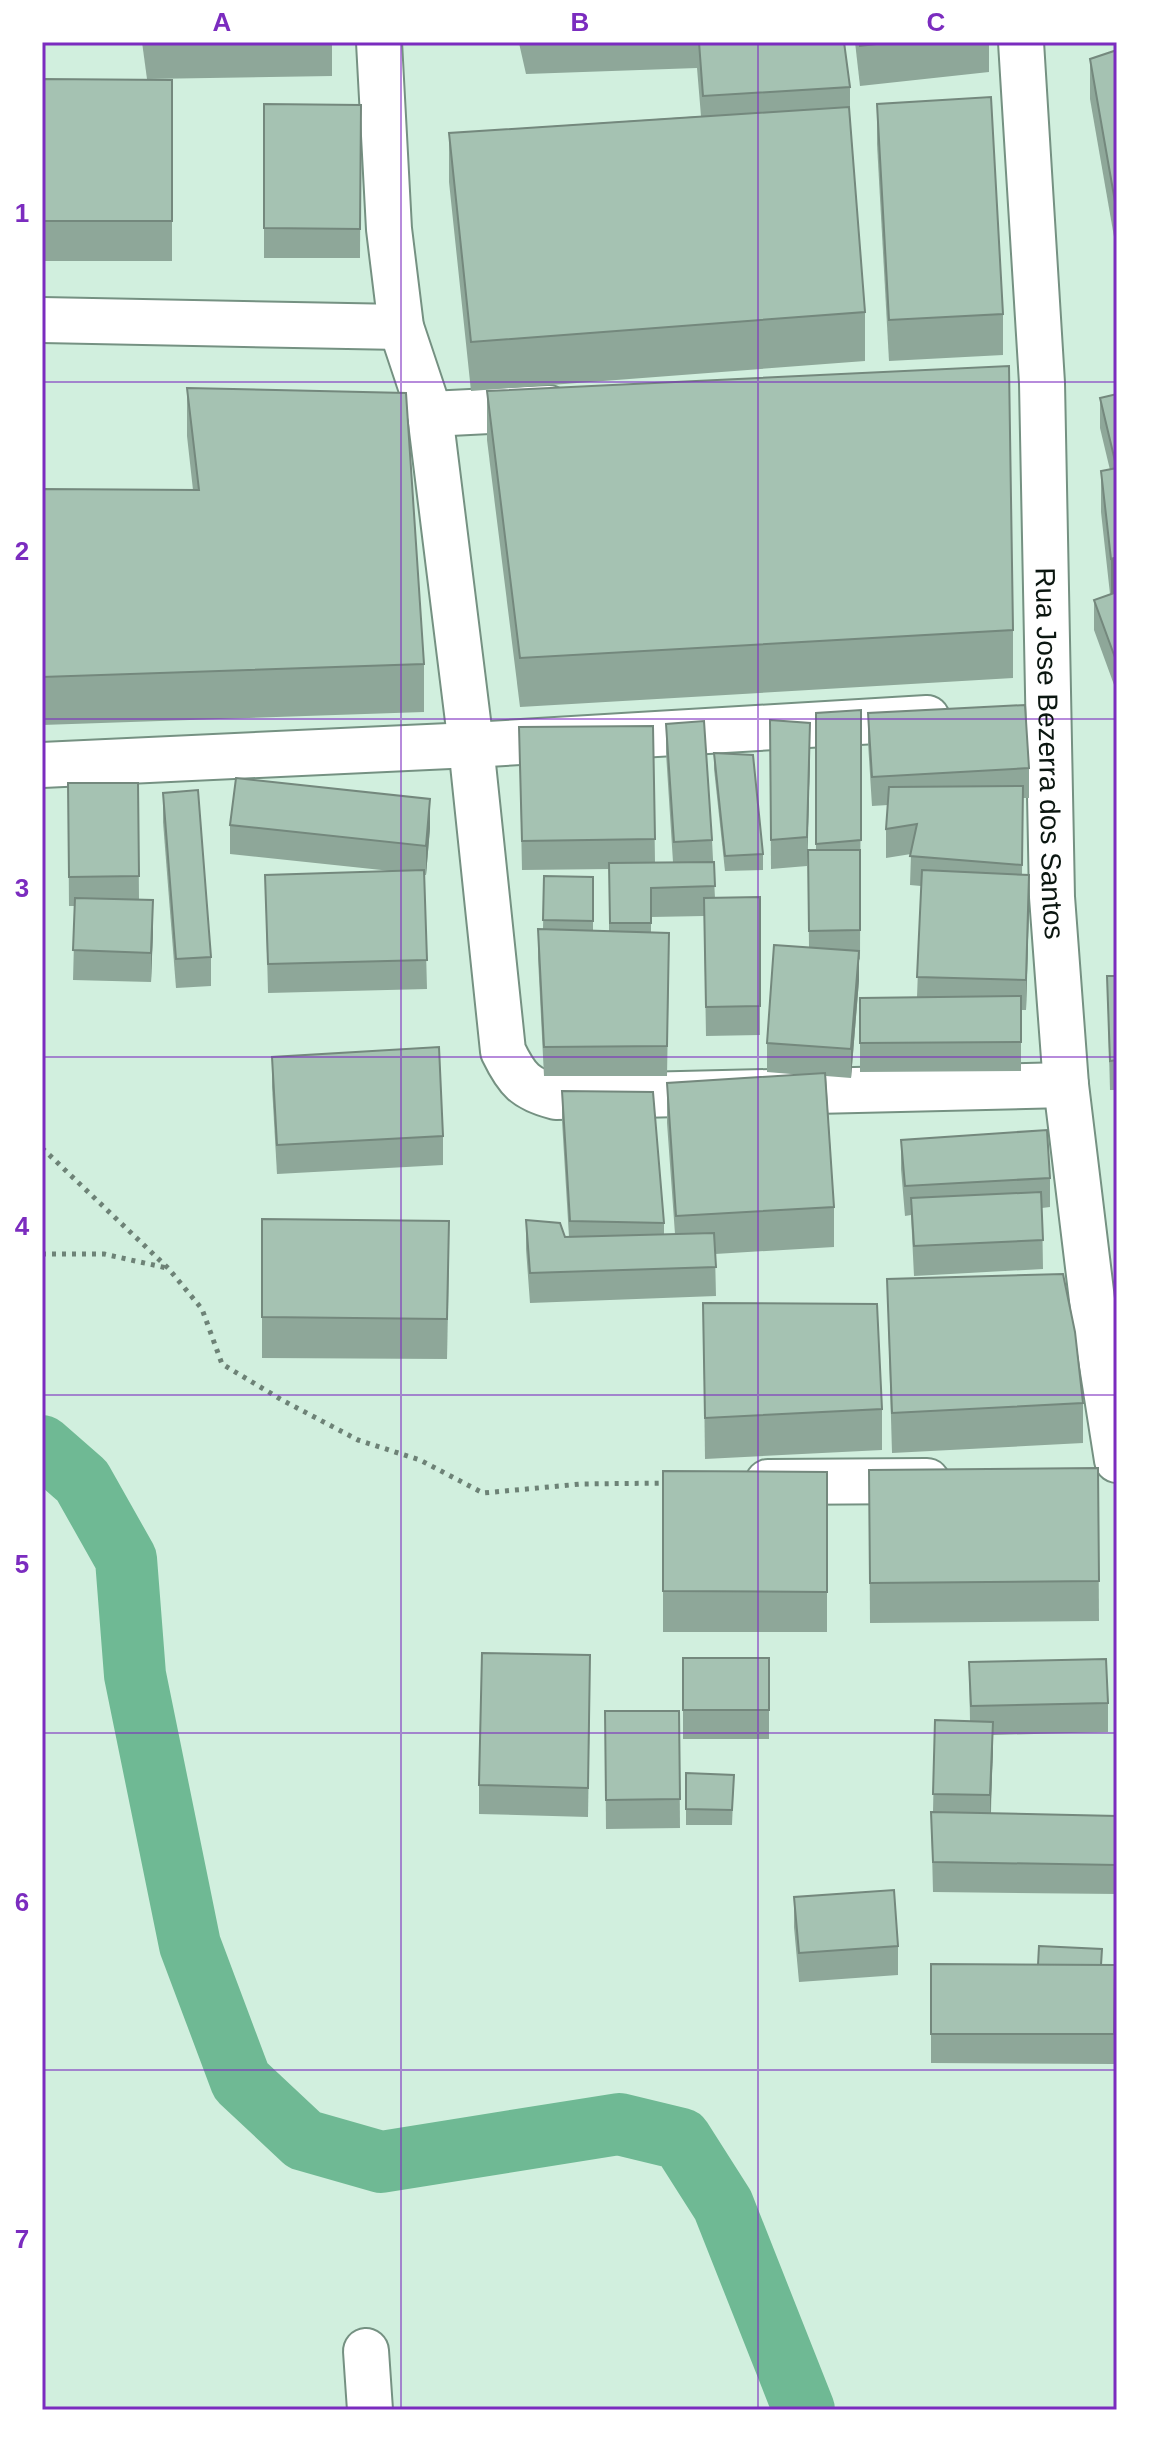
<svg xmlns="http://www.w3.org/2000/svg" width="1159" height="2452" viewBox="0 0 1159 2452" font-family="Arial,sans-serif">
<rect width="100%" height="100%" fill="#d1efde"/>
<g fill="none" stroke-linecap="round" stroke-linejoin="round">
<polyline stroke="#6fb994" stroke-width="62" points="42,1446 82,1481 126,1559 135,1675 190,1945 241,2081 304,2140 381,2162 619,2124 681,2139 723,2205 804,2410"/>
<g stroke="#759182" stroke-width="48">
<g id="minor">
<path d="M379 42 389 229 401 327 430 414 471 745 503 1051C517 1080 525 1089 556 1097L1066 1085"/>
<path id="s1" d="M1021 42 1042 383 1052 897 1066 1085 1093 1308 1117 1460"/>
<polyline points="42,320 401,327"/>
<polyline points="430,414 549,408"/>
<polyline points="42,765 471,745 927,718"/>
<polyline points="768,1482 927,1481"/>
<polyline points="366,2351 370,2410"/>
</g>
</g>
<g stroke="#6d8276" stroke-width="5" stroke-dasharray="4 6" stroke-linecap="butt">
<polyline points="42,1148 168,1268 202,1309 222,1364 282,1400 358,1440 420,1460 483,1493 581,1484 670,1483"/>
<polyline points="42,1254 104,1254 167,1268"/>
</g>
<use href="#minor" stroke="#fff" stroke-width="44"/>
</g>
<g fill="#8ea799">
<polygon points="142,42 332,42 332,76 147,79"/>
<polygon points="456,42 844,42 850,87 850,116 865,312 865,361 471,391 449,182 449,133 701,116 697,68 526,74 519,43"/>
<polygon points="855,42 989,42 989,72 860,86"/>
<polygon points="1117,50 1117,254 1090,99 1090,59"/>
<polygon points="42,79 172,80 172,261 42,261"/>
<polygon points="264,104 361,105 360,258 264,258"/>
<polygon points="877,104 1003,314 1003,355 889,361 877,144"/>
<polygon points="187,388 424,664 424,712 42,725 42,489 193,490 187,436"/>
<polygon points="487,391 1013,630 1013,678 520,707 487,440"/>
<polygon points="1117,394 1117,693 1094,630 1094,600 1110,594 1101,512 1101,471 1110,470 1100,428 1100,398"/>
<polygon points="861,710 860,959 859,960 859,980 851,1078 826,1076 834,1207 834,1247 715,1254 716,1296 530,1303 526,1249 526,1220 565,1237 569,1237 562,1121 562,1091 664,1223 664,1235 675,1234 667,1123 667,1083 803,1075 767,1072 767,1043 809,947 808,850 816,850 816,713"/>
<polygon points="868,713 1029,768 1029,798 1023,798 1022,874 1029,904 1026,1010 1021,1010 1021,1071 860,1072 860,998 917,997 921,886 910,885 911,854 886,858 886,829 888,805 872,806 868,743"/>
<polygon points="770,720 810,753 807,866 771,869"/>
<polygon points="666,724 712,840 715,898 760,897 760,1035 706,1036 704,916 651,917 651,933 669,963 667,1076 544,1076 538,958 538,929 543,929 544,876 593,877 593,931 609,931 609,869 522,870 519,727 653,726 655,862 673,862 666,753"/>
<polygon points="714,753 763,854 763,870 725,871 714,769"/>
<polygon points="68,783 138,783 139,900 153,930 151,982 73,980 75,906 69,906"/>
<polygon points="163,793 211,957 211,986 176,988 163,822"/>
<polygon points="230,825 430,828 426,875 424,875 427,989 268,993 265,875 391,871 230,854"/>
<polygon points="1107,976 1117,976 1117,1090 1110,1090"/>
<polygon points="272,1057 443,1136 443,1165 277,1174 272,1087"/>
<polygon points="901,1140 1050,1178 1050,1207 1042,1208 1043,1269 914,1276 911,1215 905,1216 901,1169"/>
<polygon points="262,1219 449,1261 447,1359 262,1358"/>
<polygon points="887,1279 1083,1403 1083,1443 892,1453"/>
<polygon points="703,1303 882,1409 882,1450 705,1459"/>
<polygon points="1098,1468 1099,1621 870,1623 869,1470"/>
<polygon points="663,1471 827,1472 827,1632 663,1632"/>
<rect x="683" y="1658" width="86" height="81"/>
<polygon points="969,1662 1108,1703 1108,1732 993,1735 991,1813 1117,1816 1117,1894 933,1892 931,1812 933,1812 935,1720 970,1721"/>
<polygon points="590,1685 588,1817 479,1814 479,1785"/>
<polygon points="605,1711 679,1711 680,1828 606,1829"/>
<polygon points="686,1773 734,1775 732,1825 686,1825"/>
<polygon points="794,1897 898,1946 898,1975 799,1982 794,1927"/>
<polygon points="931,1964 1115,1965 1114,2064 931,2063"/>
</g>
<g fill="#74887d">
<polygon points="1117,557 1117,598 1111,599 1111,559"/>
<polygon points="810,723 810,753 807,866 807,837"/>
<polygon points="430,799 430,828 426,875 426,846"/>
<polygon points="1029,875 1029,904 1026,1010 1026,980"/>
<polygon points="153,900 153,930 151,982 151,953"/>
<polygon points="859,951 859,980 851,1078 851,1049"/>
<polygon points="993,1722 993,1751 990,1824 990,1795"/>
</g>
<g fill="#a5c2b2" stroke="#74887d" stroke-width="2">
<polygon points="699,42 844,42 850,87 703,96"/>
<polygon points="860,42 894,42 860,46"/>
<polygon points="1117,50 1117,213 1090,59"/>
<polygon points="42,79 172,80 172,221 42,221"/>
<polygon points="991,97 1003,314 889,320 877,104"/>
<polygon points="264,104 361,105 360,229 264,228"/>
<polygon points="849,107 865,312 471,342 449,133"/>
<polygon points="1009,366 1013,630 520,658 487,391"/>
<polygon points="187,388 406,393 424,664 42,677 42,489 199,490"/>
<polygon points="1117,394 1117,461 1115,461 1100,398"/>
<polygon points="1117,468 1117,557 1111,559 1101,471"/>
<polygon points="1117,592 1117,663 1094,600"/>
<polygon points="1025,705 1029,768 872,777 868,713"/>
<polygon points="861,710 861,840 816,844 816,713"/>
<polygon points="770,720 810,723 807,837 771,840"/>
<polygon points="704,721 712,840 674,842 666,724"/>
<polygon points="653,726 655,839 522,841 519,727"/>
<polygon points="714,753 753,755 763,854 725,856"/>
<polygon points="236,778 430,799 426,846 230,825"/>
<polygon points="68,783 138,783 139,876 69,877"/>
<polygon points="1023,786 1022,865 910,856 917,824 886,829 889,787"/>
<polygon points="198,790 211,957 176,959 163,793"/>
<polygon points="808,850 860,850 860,930 809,931"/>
<polygon points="714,862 715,886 651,888 651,923 610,923 609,863"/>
<polygon points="424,870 427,960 268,964 265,875"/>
<polygon points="922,870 1029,875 1026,980 917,977"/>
<polygon points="544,876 593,877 593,921 543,920"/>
<polygon points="760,897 760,1006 706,1007 704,898"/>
<polygon points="75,898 153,900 151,953 73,950"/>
<polygon points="538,929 669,933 667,1046 544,1047"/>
<polygon points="774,945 859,951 851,1049 767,1043"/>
<polygon points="1107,976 1117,976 1117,1060 1110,1061"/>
<polygon points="1021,996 1021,1042 860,1043 860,998"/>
<polygon points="439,1047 443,1136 277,1145 272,1057"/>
<polygon points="825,1073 834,1207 676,1216 667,1083"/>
<polygon points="562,1091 653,1092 664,1223 570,1221"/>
<polygon points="1047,1130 1050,1178 905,1186 901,1140"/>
<polygon points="1041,1192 1043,1240 914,1246 911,1198"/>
<polygon points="262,1219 449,1221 447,1319 262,1317"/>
<polygon points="526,1220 560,1223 565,1237 714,1233 716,1267 530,1273"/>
<polygon points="1063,1274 1075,1332 1083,1403 892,1413 887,1279"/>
<polygon points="703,1303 877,1304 882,1409 705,1418"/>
<polygon points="1098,1468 1099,1581 870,1583 869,1470"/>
<polygon points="663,1471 827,1472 827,1592 663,1591"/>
<polygon points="482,1653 590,1655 588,1788 479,1785"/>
<rect x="683" y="1658" width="86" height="52"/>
<polygon points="1106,1659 1108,1703 971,1706 969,1662"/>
<polygon points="605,1711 679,1711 680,1799 606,1800"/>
<polygon points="935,1720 993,1722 990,1795 933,1794"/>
<polygon points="686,1773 734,1775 732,1810 686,1809"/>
<polygon points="931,1812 1117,1816 1117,1865 933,1862"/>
<polygon points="894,1890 898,1946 799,1953 794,1897"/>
<polygon points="1039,1946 1102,1949 1101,1965 1038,1965"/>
<polygon points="931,1964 1115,1965 1114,2034 931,2034"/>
</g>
<path fill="none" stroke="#7b2cbf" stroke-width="2" stroke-opacity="0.55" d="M401 42V2410M758 42V2410M42 382H1117M42 719H1117M42 1057H1117M42 1395H1117M42 1733H1117M42 2070H1117"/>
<g text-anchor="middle" stroke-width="6" stroke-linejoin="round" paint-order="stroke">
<g font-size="28" fill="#0b1610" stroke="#fff">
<text dy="10" stroke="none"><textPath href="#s1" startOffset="712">Rua Jose Bezerra dos Santos</textPath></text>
</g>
</g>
<rect width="1159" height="2452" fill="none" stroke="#ffffff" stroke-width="88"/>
<rect x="44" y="44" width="1071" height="2364" fill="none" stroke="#7b2cbf" stroke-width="3"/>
<g font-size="26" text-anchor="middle" font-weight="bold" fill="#7b2cbf">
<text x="222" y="31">A</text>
<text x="580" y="31">B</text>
<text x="936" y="31">C</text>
<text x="22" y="222">1</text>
<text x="22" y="560">2</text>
<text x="22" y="897">3</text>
<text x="22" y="1235">4</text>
<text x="22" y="1573">5</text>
<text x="22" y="1911">6</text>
<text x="22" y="2248">7</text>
</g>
</svg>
